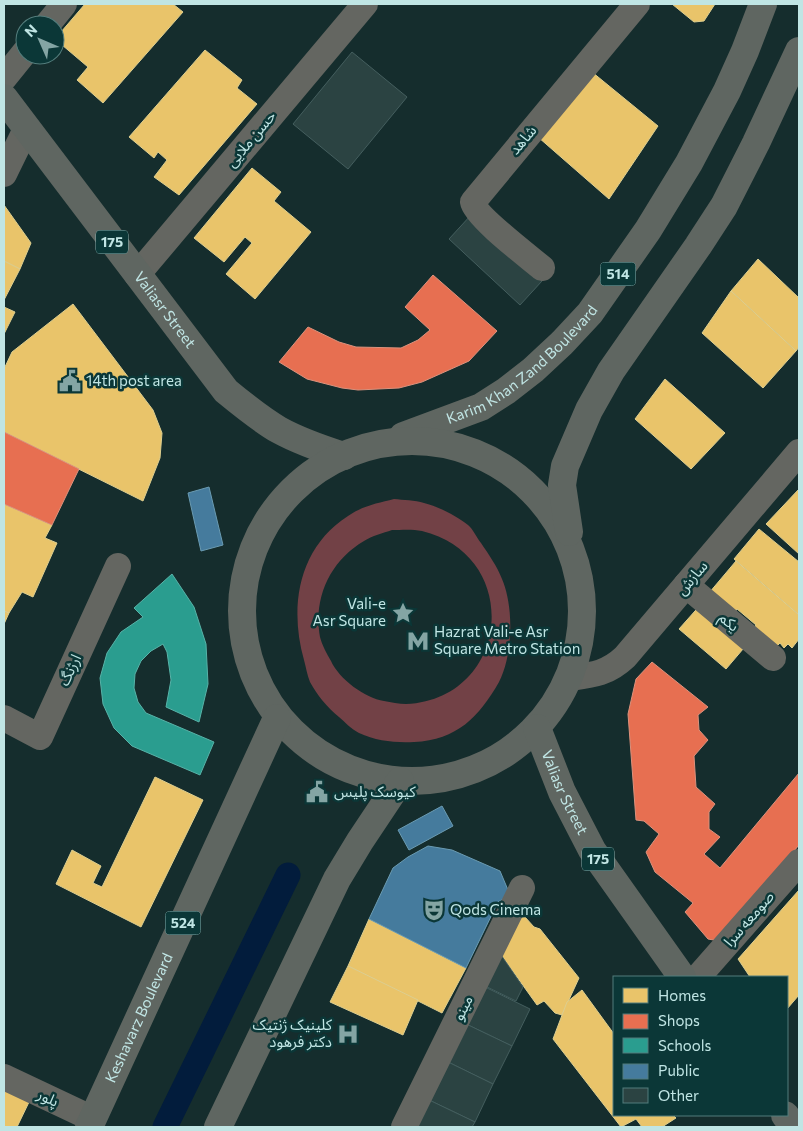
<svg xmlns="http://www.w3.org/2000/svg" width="803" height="1131" viewBox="0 0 803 1131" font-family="Commissioner,'Noto Sans Arabic',sans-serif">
<rect width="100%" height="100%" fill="#152d2d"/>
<path fill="#724146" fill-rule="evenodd" d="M394 499C403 500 415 500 424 503 437 506 457 516 468 525 473 529 477 538 481 543 489 555 497 566 502 579 514 607 513 655 499 682 479 717 457 740 414 742 396 743 376 741 359 733 351 729 345 722 339 717 327 707 317 695 310 682 307 675 306 667 304 660 289 607 298 548 348 516 362 506 378 503 394 499ZM392 530C401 530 413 529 422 531 524 556 510 699 406 704 399 704 391 702 384 701 365 698 339 679 331 661 327 654 322 645 320 637 313 598 330 561 364 541 372 536 383 533 392 530Z"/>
<g fill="#e9c46a" stroke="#ddce8f">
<polygon points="85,4 173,4 183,12 103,103 77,80 88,67 55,39"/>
<polygon points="672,4 715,4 704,21 694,22"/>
<polygon points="205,50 242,80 237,88 257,104 179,195 154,177 167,160 158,152 154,158 129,137"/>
<polygon points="592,72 658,126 609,199 538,137"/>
<polygon points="252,168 281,192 274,201 311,232 255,299 226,274 252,243 245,237 224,262 194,238"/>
<polygon points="4,205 31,243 20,269 4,261"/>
<polygon points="758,259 799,298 799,347 796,351 731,291"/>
<polygon points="4,261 20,269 4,300"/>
<polygon points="731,291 796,351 763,388 702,333"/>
<polygon points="73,304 153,410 162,433 160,458 143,501 4,432 4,369 12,352"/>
<polygon points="4,307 15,312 4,334"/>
<polygon points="665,379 725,433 691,469 635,419"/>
<polygon points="799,489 799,554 766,524"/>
<polygon points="4,504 52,525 45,538 57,543 33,597 22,592 9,613 4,611"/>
<polygon points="759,529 799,562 799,615 734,559"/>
<polygon points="736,561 799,615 799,639 792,648 788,644 784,648 780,643 775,648 753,629 756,625 737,609 734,613 709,593"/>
<polygon points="703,602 749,642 726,669 679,629"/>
<polygon points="4,611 9,613 4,624"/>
<polygon points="155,777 203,800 141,927 56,884 72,850 101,866 93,883 102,887"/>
<polygon points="799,890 799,995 787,1009 787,977 750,977 738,959"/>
<polygon points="525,917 534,927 540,929 579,978 562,1015 555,1013 544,1001 537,1005 499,952 515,919"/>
<polygon points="369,919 466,968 442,1013 348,966"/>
<polygon points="348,966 418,1000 403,1035 330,1002"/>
<polygon points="582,990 614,1034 614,1115 673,1115 676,1118 662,1127 642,1127 636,1119 621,1127 553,1039 567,1002"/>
<polygon points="4,1088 30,1100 17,1127 4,1127"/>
</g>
<g fill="#e76f51" stroke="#db927d">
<polygon points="433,275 497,331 469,361 422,382 399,388 358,390 342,388 307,379 279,362 308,327 339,342 356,347 401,348 418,340 430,330 405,307"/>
<polygon points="4,432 79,469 52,525 4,504"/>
<polygon points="652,662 708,707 698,715 699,730 708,740 694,756 696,787 715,804 709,812 709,829 720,837 704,854 720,868 799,773 799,845 719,941 708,939 685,912 693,903 655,872 646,852 659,834 644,821 636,820 628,714 636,679"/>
</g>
<polygon fill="#2a9d8f" stroke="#57b3a8" points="172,574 194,607 206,644 208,684 199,722 166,707 171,680 167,652 163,644 151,651 141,661 135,674 134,688 138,702 146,713 214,742 200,775 132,746 114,728 103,704 100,678 107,653 121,632 143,617 134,608"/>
<g fill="#457b9d" stroke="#6a9bb2">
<polygon points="209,487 223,545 201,551 188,493"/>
<polygon points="442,806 453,826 409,850 398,830"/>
<polygon points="428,846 452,850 500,871 508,890 505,898 498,902 466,968 369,919 393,868 408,857"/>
</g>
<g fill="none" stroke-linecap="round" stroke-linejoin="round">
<polyline stroke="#021c3c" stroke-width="25" points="165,1127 288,875"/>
</g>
<g fill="#2b4342" stroke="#445e5e">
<polygon points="352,52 407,97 348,169 293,124"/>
<polygon points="471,215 542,281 520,305 449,239"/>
<polygon points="499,952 523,987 516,1001 483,985"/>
<polygon points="483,986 530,1009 512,1046 464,1023"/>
<polygon points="464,1023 512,1046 493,1084 446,1061"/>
<polygon points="446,1061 493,1084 475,1122 427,1099"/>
<polygon points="427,1099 475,1122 472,1127 413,1127"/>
</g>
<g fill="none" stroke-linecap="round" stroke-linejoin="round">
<g stroke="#646661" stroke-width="26">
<polyline points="47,25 64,4"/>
<polyline points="4,78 25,52"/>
<polyline points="4,174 26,129"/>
<path d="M542 268C529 257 475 216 473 202L637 4"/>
<polyline points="137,275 365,4"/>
<polyline points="686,585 773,658"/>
<path d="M569 678C592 675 607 674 625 657L799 452"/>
<polyline points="4,718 40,737 118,566"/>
<polyline points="698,977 799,862"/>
<polyline points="4,1077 93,1119"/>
<polyline points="404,1127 522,888"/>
</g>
<g stroke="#5f6661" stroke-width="28">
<path id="s1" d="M4 98 226 391C243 405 260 419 279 430 299 441 322 449 344 456"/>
<path id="s2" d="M403 436 481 407 506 391 533 370 562 343 590 313 648 230 689 163 727 91 745 51 763 4"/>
<circle cx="412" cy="611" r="170"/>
<polyline points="569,532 562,485 565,466 589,410 611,371 698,246 724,206 756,143 799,51"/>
<path id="s3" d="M537 728 562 792 592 850 682 977"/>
<polyline points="785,1115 794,1127"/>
<path id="s4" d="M89 1127 277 718"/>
<polyline points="218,1127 337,879 360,841 400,781"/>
</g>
</g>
<defs>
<g id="civic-bare" transform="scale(1.725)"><path d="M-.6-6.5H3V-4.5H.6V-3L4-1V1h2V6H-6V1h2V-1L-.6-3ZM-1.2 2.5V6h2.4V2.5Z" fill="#84a5a4" stroke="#0b3737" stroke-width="2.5" paint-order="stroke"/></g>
<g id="sight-bare" transform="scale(1.725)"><path d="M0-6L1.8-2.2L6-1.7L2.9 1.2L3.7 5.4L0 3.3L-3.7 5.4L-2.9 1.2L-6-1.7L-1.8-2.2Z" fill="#84a5a4" stroke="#0b3737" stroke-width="2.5" paint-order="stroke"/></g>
<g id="metro-bare" transform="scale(1.725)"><path d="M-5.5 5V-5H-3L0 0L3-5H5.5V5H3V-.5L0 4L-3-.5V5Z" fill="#84a5a4" stroke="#0b3737" stroke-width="2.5" paint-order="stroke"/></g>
<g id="theatre-bare" transform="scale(1.725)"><path d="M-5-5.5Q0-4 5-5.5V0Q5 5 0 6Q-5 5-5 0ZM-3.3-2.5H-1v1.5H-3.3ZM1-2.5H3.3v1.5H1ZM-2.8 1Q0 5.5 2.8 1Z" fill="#84a5a4" stroke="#0b3737" stroke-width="2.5" paint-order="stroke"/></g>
<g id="hospital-bare" transform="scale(1.725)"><path d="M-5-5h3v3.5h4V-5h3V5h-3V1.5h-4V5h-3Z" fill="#84a5a4" stroke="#0b3737" stroke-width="2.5" paint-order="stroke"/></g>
</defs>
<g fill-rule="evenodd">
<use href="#civic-bare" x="70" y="381"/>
<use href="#sight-bare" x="403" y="613"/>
<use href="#metro-bare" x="418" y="641"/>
<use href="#civic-bare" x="317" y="792"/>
<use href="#theatre-bare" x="434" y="910"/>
<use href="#hospital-bare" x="348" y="1034"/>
</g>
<g text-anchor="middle" stroke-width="5" stroke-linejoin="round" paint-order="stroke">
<g fill="#0b3737" stroke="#8ab1b0" stroke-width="1">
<rect x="96" y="230.5" width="32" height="23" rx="4"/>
<rect x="600.5" y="262.5" width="35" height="23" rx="4"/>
<rect x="582" y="847.5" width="32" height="23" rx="4"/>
<rect x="165.5" y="911.5" width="35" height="23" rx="4"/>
</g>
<g font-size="14" font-weight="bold" fill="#c0e5e4">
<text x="112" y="247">175</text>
<text x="618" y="279">514</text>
<text x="598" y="864">175</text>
<text x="183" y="928">524</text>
</g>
<g font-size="15" fill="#c0e5e4" stroke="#0b3737">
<text transform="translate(251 139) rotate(-50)" y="5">حسن ملایی</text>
<text transform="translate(523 140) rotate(-50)" y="5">شاهد</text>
<text dy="5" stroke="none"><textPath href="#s1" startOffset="266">Valiasr Street</textPath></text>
<text dy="5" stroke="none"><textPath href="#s2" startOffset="141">Karim Khan Zand Boulevard</textPath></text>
<text transform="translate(692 578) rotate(-50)" y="5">سازش</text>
<text transform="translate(729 622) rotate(40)" y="5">یکم</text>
<text transform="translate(70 670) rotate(-65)" y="5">ارژنگ</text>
<text dy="5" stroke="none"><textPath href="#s3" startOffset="70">Valiasr Street</textPath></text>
<text transform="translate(749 919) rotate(-49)" y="5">صومعه سرا</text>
<text transform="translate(463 1008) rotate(-64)" y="5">مینو</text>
<text dy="5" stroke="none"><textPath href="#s4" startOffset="120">Keshavarz Boulevard</textPath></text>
<text transform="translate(48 1098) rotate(25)" y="5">پلور</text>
</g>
<g font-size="15" fill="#c0e5e4" stroke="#0b3737" text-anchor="start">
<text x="86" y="386">14th post area</text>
<text x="386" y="609" text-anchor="end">Vali-e<tspan x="386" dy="17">Asr Square</tspan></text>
<text x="434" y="637">Hazrat Vali-e Asr<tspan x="434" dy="17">Square Metro Station</tspan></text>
<text x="334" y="797">کیوسک پلیس</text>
<text x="450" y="915">Qods Cinema</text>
<text x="332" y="1030" text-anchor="end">کلینیک ژنتیک<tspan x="332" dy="17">دکتر فرهود</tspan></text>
</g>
</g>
<rect width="803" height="1131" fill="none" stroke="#c0e5e4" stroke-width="10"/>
<rect x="613" y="976" width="175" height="140" fill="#0b3737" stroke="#537d7c"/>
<rect x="623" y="988" width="25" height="15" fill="#e9c46a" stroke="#537d7c"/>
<text x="658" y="1001" font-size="15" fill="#c0e5e4">Homes</text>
<rect x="623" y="1014" width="25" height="15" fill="#e76f51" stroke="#537d7c"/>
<text x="658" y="1026" font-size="15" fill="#c0e5e4">Shops</text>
<rect x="623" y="1038" width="25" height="15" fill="#2a9d8f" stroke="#537d7c"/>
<text x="658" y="1051" font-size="15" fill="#c0e5e4">Schools</text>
<rect x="623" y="1064" width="25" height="15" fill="#457b9d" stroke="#537d7c"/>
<text x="658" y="1076" font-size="15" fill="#c0e5e4">Public</text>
<rect x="623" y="1088" width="25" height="15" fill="#2b4342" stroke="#537d7c"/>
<text x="658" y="1101" font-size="15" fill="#c0e5e4">Other</text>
<g transform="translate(40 40) rotate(315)"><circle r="24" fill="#0b3737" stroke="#537d7c"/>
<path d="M0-4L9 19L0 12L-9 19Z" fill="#84a5a4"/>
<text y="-8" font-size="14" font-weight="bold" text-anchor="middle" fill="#c0e5e4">N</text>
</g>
</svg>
